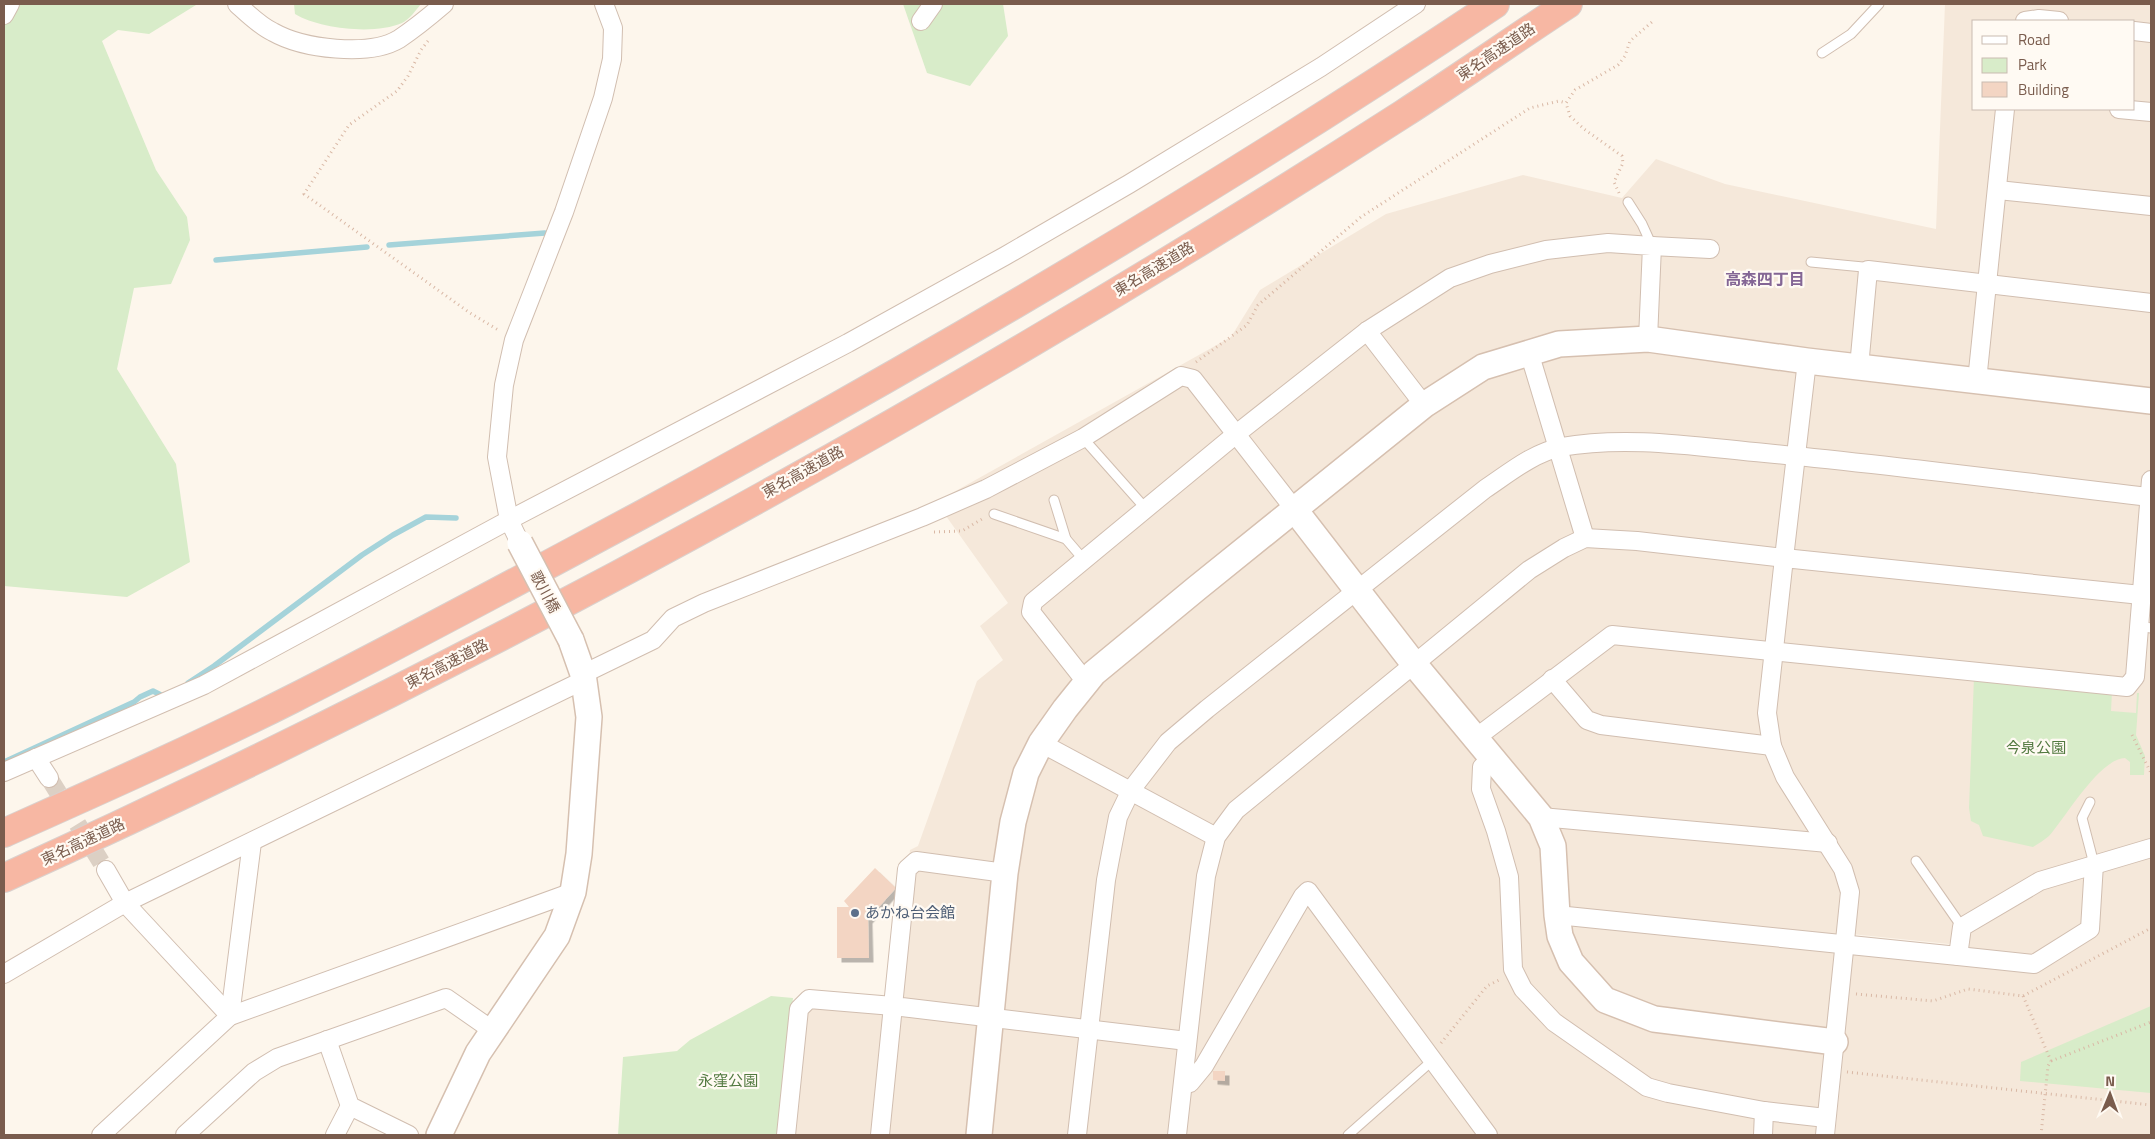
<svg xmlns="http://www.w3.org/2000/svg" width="2155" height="1139" viewBox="0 0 2155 1139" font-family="'Titillium Web','Noto Sans JP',sans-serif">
<defs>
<filter id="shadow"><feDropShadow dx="4.5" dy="4.5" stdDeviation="0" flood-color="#0004"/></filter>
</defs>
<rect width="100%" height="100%" fill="#fdf6ec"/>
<g fill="#f5e8da" fill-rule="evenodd">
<path d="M1945 4H2151V845L1961 923 1949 944 1841 933 1818 1135H787L802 1010 810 1002 897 1000 910 850 918 846 977 681 1003 660 980 626 1008 603 936 502 1231 337 1260 290 1386 214 1523 175 1622 198 1656 159 1725 184 1936 229ZM1974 21H2134V109H1974Z"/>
<polygon points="2151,853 2151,1135 1835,1135 1853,952 1960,960 1966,930 2043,886"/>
</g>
<g fill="#d8ecc9">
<polygon points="4,4 196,5 149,34 118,30 102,41 156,170 187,217 190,240 171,284 134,288 117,369 176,464 190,562 127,597 4,586"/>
<path d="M294 4H421C416 10 409 20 402 23 375 35 320 29 295 14Z"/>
<polygon points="903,4 1003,4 1008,36 970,86 927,73"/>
<path d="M1974 677 2112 691 2111 711 2136 713 2137 693H2139L2136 735 2145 756 2144 775H2130V762L2125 758C2099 759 2066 817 2049 836 2044 840 2038 844 2033 847L1983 836 1979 825 1971 821 1969 808Z"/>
<polygon points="771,996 793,998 777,1135 618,1135 623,1057 677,1051 690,1040"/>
<polygon points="2151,1006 2151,1093 2020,1081 2021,1062"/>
</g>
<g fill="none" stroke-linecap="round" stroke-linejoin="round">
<g stroke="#a5d3da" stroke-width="5.5">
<polyline points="389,245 545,233"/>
<polyline points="216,260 367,247"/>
<polyline points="188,683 214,666 362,555 393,535 426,517 456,518"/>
<polyline points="4,762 134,702 140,697 153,691 163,696 167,694"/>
</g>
</g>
<g fill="#f3d5c3" filter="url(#shadow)">
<polygon points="875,868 896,888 868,919 869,958 837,958 837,907 849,907 844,901"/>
<polygon points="1213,1071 1225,1071 1225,1081 1213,1080"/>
</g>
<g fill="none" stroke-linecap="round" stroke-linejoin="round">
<polyline stroke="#dcd0c4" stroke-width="18" stroke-dasharray="18 9" stroke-linecap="butt" points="49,778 106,870"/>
<g stroke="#d1beb0" stroke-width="11">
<g id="lane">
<polyline points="1822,53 1851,34 1879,4"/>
<polyline points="1628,202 1642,224 1652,246"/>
<polyline points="1811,262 1863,267 1868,270"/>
<polyline points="1083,438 1146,509"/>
<polyline points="1054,500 1066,539"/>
<polyline points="994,514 1066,539 1084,560"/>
<polyline points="2139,626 2151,628"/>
<polyline points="2090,802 2082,818 2094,864"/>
<polyline points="1916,861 1962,927"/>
<polyline points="1348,1135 1433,1060"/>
</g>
</g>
<g stroke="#d1beb0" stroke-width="20">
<g id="street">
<path d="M237 4C248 14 260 26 273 32 303 49 369 57 399 39 414 29 430 16 444 4"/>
<polyline points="4,15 10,4"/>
<polyline points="921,21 933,4"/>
<polyline points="2025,21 2039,19 2059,21"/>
<polyline points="2134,31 2151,33"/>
<polyline points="2119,109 2151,112"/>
<polyline points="1998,190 2151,206"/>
<polyline points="1652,246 1710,249"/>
<polyline points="1367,331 1424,405"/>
<polyline points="1529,352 1585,538"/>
<polyline points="1859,367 1868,270 2151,303"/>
<polyline points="1977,381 2005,109"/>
<polyline points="520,543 509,520 497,457 504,385 514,340 564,212 603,98 612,59 613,28 604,4"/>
<polyline points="583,674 653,640 673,618 704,603 922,517 986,489 1083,438 1181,376 1193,379 1295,510"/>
<polyline points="1552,679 1587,720 1601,725 1772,746"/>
<polyline points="1086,682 1031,612 1033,602 1235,435 1367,331 1450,278 1490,264 1546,250 1608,243 1652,246 1648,339"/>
<polyline points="1477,737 1612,635 2127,687 2135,677 2151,480"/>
<polyline points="1041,743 1216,837"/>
<polyline points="1492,757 1482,767 1481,789 1496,831 1509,877 1513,969 1523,989 1554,1022 1647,1087 1668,1093 1764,1111 1826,1118"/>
<polyline points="36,758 49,778"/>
<polyline points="4,772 204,685 509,520 848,343 1005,256 1129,184 1321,67 1416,4"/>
<polyline points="1541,817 1828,843"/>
<polyline points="106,870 125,903 230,1016"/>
<polyline points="1005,873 916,861 907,869 893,1006 1187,1041"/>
<polyline points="1557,915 1958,956 1962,927 2040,881 2151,848"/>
<polyline points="1958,956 2034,964 2090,929 2094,864"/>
<polyline points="4,974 125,903 584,680"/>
<polyline points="230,1016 252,842"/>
<polyline points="327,1040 350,1106 409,1135"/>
<polyline points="1183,1084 1190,1083 1204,1066 1303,896 1308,891 1488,1135"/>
<polyline points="101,1135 230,1016 573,892"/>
<polyline points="185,1135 254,1072 277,1058 446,998 492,1030"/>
<polyline points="335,1135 350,1106"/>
<polyline points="786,1135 799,1009 809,999 893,1006 880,1135"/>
<path d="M1077 1135 1106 880 1118 817 1131 790 1168 742 1207 709 1485 489C1509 473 1533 453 1561 447 1629 435 1698 447 1765 453 1893 465 2021 482 2149 497"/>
<polyline points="1177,1135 1206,876 1216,837 1236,810 1529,570 1564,548 1585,538 1637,541 1784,558 1807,361"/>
<polyline points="1763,1135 1764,1111"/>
<polyline points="1825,1135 1850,892 1843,869 1785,777 1772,746 1767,713 1784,558 2141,595"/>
</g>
</g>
<g stroke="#d6c0b0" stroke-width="28">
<g id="secondary">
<polyline points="1295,510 1414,664 1541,817 1553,846 1557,915 1560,936 1571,962 1605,1000 1654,1019 1835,1042"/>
<polyline points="439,1135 478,1053 557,936 573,892 579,854 589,717 583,674 571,640"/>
<polyline points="979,1135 1005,873 1013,822 1026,773 1041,743 1065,709 1094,673 1197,588 1424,405 1483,367 1559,344 1648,339 1807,361 2151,401"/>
</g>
</g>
<g stroke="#dad1cd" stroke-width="30">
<g id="highway">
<path d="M4 833C100 790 197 747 292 699 409 640 525 577 641 515 933 357 1219 188 1495 4"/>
<path d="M4 878C488 658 956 401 1403 114 1459 78 1513 40 1568 4"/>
</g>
</g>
<g stroke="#d9b8a5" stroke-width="3" stroke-dasharray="1 4" stroke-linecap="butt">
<polyline points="428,41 421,50 408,76 397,91 349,125 304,194 470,313 500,331"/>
<polyline points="1619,193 1614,182 1623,163 1622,156 1584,129 1570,116 1566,103 1575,90 1618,65 1625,56 1630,41 1652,22"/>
<polyline points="1196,362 1247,325 1258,305 1361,217 1530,108 1559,101 1566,103"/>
<polyline points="934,532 962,531 982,519"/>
<polyline points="2132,735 2151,773"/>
<polyline points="1856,994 1933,1001 1968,989 2023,996 2151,928"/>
<polyline points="2023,996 2051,1061 2048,1066 2041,1135"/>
<polyline points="1441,1043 1487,986 1499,980"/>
<polyline points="2051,1061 2151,1022"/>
<polyline points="1847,1072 2151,1105"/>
<polyline points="708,1135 709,1131"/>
</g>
<use href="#lane" stroke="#fff" stroke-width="9"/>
<use href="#street" stroke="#fff" stroke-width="18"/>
<use href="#secondary" stroke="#fff" stroke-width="25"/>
<use href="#highway" stroke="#f7b7a3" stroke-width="28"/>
<g stroke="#d6c0b0" stroke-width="28" stroke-linecap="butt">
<polyline id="secondary-bridge" points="520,543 571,640"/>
</g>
<use href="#secondary-bridge" stroke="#fff" stroke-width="25"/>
</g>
<circle fill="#5c6f8a" stroke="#fffaf3" stroke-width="2" cx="855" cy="913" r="5"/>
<g text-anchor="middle" stroke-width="4.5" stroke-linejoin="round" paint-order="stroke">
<g font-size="15" fill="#7a5c4d" stroke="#fffaf3">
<text transform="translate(1496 52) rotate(-34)" y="5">東名高速道路</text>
<text transform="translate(1154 269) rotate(-31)" y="5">東名高速道路</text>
<text transform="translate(803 472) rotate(-29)" y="5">東名高速道路</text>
<text transform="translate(545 592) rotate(62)" y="5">歌川橋</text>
<text transform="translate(447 664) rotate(-27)" y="5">東名高速道路</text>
<text transform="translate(83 842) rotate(-25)" y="5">東名高速道路</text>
</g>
<g font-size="15" fill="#537a41" stroke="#fffaf3">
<text x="2036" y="753">今泉公園</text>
<text x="728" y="1086">永窪公園</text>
</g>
<g font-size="15" fill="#4e5e75" stroke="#fffaf3" text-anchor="start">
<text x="865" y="918">あかね台会館</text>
</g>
<g font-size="16" font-weight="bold" fill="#846695" stroke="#fffaf3">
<text x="1765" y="285">高森四丁目</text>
</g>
</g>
<rect width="2155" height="1139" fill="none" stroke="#7a5c4d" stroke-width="10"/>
<rect x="1972" y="20" width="162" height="90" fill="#fffaf3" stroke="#cabbb1"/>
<rect x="1982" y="36" width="25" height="8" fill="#ffffff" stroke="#cabbb1"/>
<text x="2018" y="45" font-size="15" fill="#7a5c4d">Road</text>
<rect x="1982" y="58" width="25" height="15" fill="#d8ecc9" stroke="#cabbb1"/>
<text x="2018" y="70" font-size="15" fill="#7a5c4d">Park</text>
<rect x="1982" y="82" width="25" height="15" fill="#f3d5c3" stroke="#cabbb1"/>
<text x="2018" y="95" font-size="15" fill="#7a5c4d">Building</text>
<g transform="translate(2110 1094) rotate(1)" stroke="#fffaf3" stroke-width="4" paint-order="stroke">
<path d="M0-4L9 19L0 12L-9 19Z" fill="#7a5c4d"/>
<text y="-8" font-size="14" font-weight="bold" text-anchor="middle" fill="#7a5c4d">N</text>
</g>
</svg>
